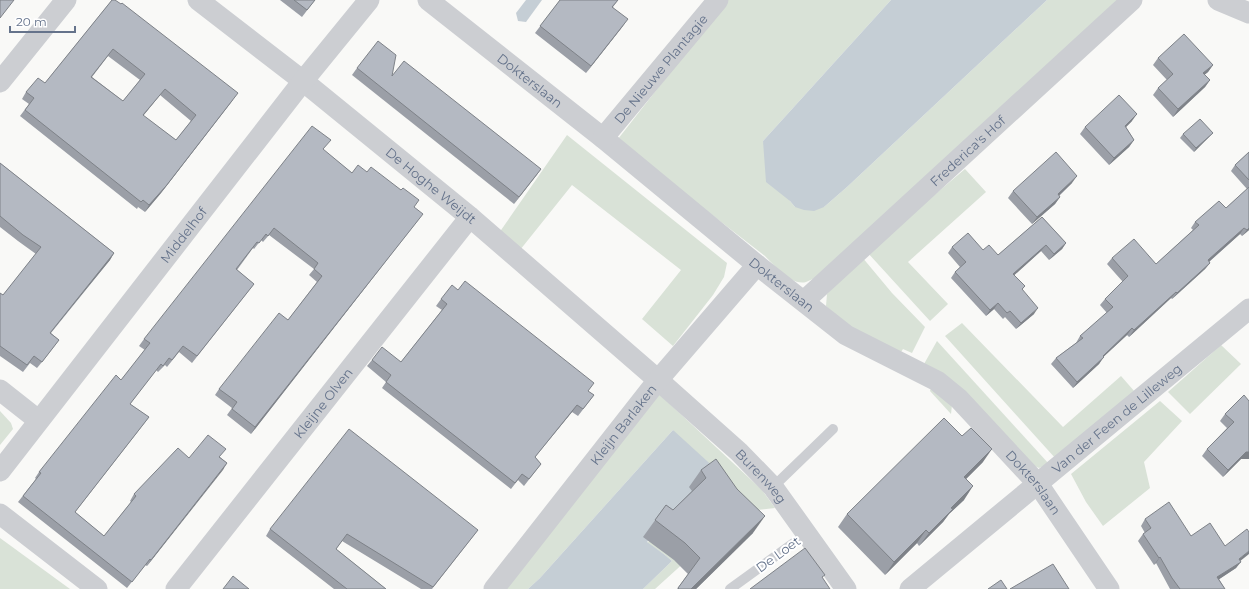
<svg xmlns="http://www.w3.org/2000/svg" width="1249" height="589" viewBox="0 0 1249 589" font-family="Montserrat,sans-serif">
<rect width="100%" height="100%" fill="#f9f9f7"/>
<g fill="#d9e2d7">
<path d="M727 0H891L763 141 790 201 795 207H824L847 187 1047 0H1118L815 278C812 279 809 281 806 282 791 286 774 265 765 256L631 152 618 139Z"/>
<polygon points="567,135 727,263 724,277 713,295 673,346 642,319 681,270 572,185 520,250 499,233"/>
<polygon points="965,169 986,192 908,262 948,304 930,321 867,252"/>
<polygon points="862,257 892,293 925,327 912,353 903,349 901,352 849,327 826,306 827,294"/>
<polygon points="962,323 1063,427 1121,376 1135,392 1056,459 945,336"/>
<polygon points="937,341 1049,464 1039,468 1032,465 924,364"/>
<polygon points="1221,345 1241,364 1190,414 1168,392"/>
<polygon points="931,388 952,405 951,414 930,391"/>
<polygon points="657,392 762,490 775,508 740,512 655,589 643,589 672,561 665,555 647,543 706,486 673,430 540,578 528,589 505,589"/>
<polygon points="1160,401 1182,421 1144,462 1150,488 1103,526 1086,502 1071,474"/>
<polygon points="0,411 11,423 13,429 0,445"/>
<polygon points="0,538 70,589 0,589"/>
</g>
<g fill="#c5ced5">
<polygon points="526,0 542,0 526,22 518,21 516,13"/>
<polygon points="891,0 1047,0 847,187 824,207 814,211 804,210 795,207 790,201 766,182 763,141"/>
<polygon points="673,430 730,482 705,486 647,542 665,555 672,561 643,589 528,589 540,578"/>
</g>
<g fill="none" stroke-linecap="round" stroke-linejoin="round">
<g stroke="#ccced2" stroke-width="10">
<polyline points="773,487 833,429"/>
<polyline points="730,589 806,534"/>
</g>
<g stroke="#ccced2" stroke-width="21">
<path id="s1" d="M198 0 303 81 470 217 658 380 739 452 773 487 846 589"/>
<path id="s2" d="M428 0 603 138 757 265 846 335 937 381 959 399 1038 484 1109 589"/>
<polyline points="1218,0 1249,13"/>
<polyline points="0,82 66,0"/>
<path id="s3" d="M603 138 718 0"/>
<path id="s4" d="M804 301 1132 0"/>
<polyline points="0,390 38,420"/>
<path id="s5" d="M0 471 303 81 369 0"/>
<polyline points="0,514 97,589"/>
<path id="s6" d="M176 589 470 217"/>
<path id="s7" d="M494 589 658 380 757 265"/>
<path id="s8" d="M910 589 1249 309"/>
</g>
</g>
<g fill="#9b9fa7" fill-rule="evenodd">
<path d="M112 0 233 100 161 193 145 212 138 207 137 209 20 116 29 104 22 99 26 92 45 83ZM108 56 140 80 123 101 92 77ZM160 95 191 121 176 140 143 116Z"/>
<polygon points="280,0 315,0 302,17"/>
<polygon points="560,0 618,0 613,7 623,26 586,73 535,33"/>
<polygon points="1158,58 1213,65 1208,72 1204,75 1210,80 1205,87 1173,117 1153,95 1158,88 1167,80 1153,65"/>
<polygon points="357,68 392,76 541,169 514,204 352,75"/>
<polygon points="1132,121 1126,127 1134,140 1129,147 1109,165 1080,134 1085,127"/>
<polygon points="1213,133 1194,152 1180,138 1183,134"/>
<polygon points="323,150 352,173 414,207 418,220 251,434 227,415 232,408 215,395 219,389 288,320 317,282 309,275 314,269 269,235 263,242 261,240 254,249 253,248 237,270 254,284 192,363 179,352 167,367 165,365 158,372 156,370 130,404 149,417 75,512 104,536 131,502 130,501 134,494 189,458 220,457 227,463 147,566 145,565 127,588 18,502 36,479 35,478 39,472 121,380 145,350 139,346 144,339"/>
<polygon points="1249,152 1249,230 1242,236 1240,234 1209,262 1210,263 1205,269 1172,299 1171,298 1129,337 1127,335 1103,357 1099,364 1073,388 1051,364 1056,358 1076,343 1080,336 1107,313 1100,305 1105,299 1123,282 1107,264 1112,258 1156,264 1193,230 1191,228 1195,222 1226,208 1247,189 1231,171 1235,165"/>
<polygon points="0,163 114,253 110,260 51,333 59,340 54,346 37,368 30,363 23,372 0,356 0,293 3,295 36,254 18,241 0,227"/>
<polygon points="1072,183 1059,196 1060,197 1055,204 1032,224 1008,198 1013,191"/>
<polygon points="1042,217 1066,243 1062,249 1049,260 1041,251 1014,275 1025,286 1022,290 1034,314 1016,329 1005,317 1003,319 994,309 986,316 951,278 955,272 960,267 948,253 952,247 983,250 998,255"/>
<polygon points="441,299 594,395 578,416 572,412 535,457 541,464 524,486 518,480 511,489 382,388 386,382 367,366 372,360 401,362 442,310 436,306"/>
<polygon points="1249,401 1249,459 1241,459 1223,477 1202,456 1207,449 1227,428 1220,421 1225,414"/>
<polygon points="983,462 966,479 964,500 949,514 943,522 919,546 917,543 885,575 838,527 847,514"/>
<polygon points="701,470 753,533 696,589 677,589 688,574 674,560 643,537 666,505 673,510 692,491 689,487"/>
<polygon points="1145,519 1191,536 1225,546 1240,561 1236,568 1219,579 1225,589 1170,589 1156,563 1154,565 1138,541 1143,534 1145,533 1141,526"/>
<polygon points="270,529 478,530 432,589 421,589 342,541 336,549 386,589 334,589 266,536"/>
</g>
<g fill="#7e8288">
<polygon points="628,19 623,26 586,73 591,66"/>
<polygon points="1213,65 1208,72 1198,80 1203,73"/>
<polygon points="1210,80 1205,87 1173,117 1178,109"/>
<polygon points="165,89 160,95 138,122 143,115"/>
<polygon points="238,93 161,193 145,212 149,205"/>
<polygon points="1137,114 1132,121 1120,133 1125,126"/>
<polygon points="1213,133 1194,152 1196,148"/>
<polygon points="1134,140 1129,147 1109,165 1114,158"/>
<polygon points="541,169 536,176 514,204 519,197"/>
<polygon points="1077,176 1072,183 1053,201 1058,194"/>
<polygon points="1060,197 1055,204 1032,224 1037,217"/>
<polygon points="423,214 418,220 251,434 255,427"/>
<polygon points="1244,228 1240,234 1203,267 1208,260"/>
<polygon points="1249,228 1249,230 1242,236 1247,230"/>
<polygon points="1066,243 1062,249 1049,260 1054,254"/>
<polygon points="1046,245 1041,251 1009,280 1013,274"/>
<polygon points="114,253 110,260 45,339 50,333"/>
<polygon points="1210,263 1205,269 1172,299 1177,293"/>
<polygon points="1176,292 1171,298 1129,337 1134,330"/>
<polygon points="998,303 994,309 986,316 990,310"/>
<polygon points="1038,308 1034,314 1016,329 1021,323"/>
<polygon points="1132,328 1127,335 1098,362 1103,356"/>
<polygon points="59,340 54,346 37,368 42,362"/>
<polygon points="1104,357 1099,364 1073,388 1077,382"/>
<polygon points="577,405 572,412 530,463 535,457"/>
<polygon points="149,417 144,423 70,518 75,512"/>
<polygon points="992,449 983,462 955,490 964,477"/>
<polygon points="1246,452 1249,452 1249,459 1241,459 1223,477 1228,470"/>
<polygon points="227,463 223,470 147,566 151,560"/>
<polygon points="973,486 964,500 949,514 943,522 919,546 929,533 951,508"/>
<polygon points="765,516 753,533 696,589 691,589"/>
<polygon points="926,530 917,543 885,575 894,562"/>
<polygon points="1249,551 1249,554 1234,566 1239,559"/>
<polygon points="1160,557 1156,563 1154,565 1159,558"/>
<polygon points="1241,562 1236,568 1212,584 1217,577"/>
</g>
<g fill="#b4b9c2" stroke="#7e8288" fill-rule="evenodd">
<polygon points="0,0 14,0 0,18"/>
<path d="M112 0H115L121 4 122 3 238 93 166 186 149 205 143 200 141 202 25 110 34 98 26 92 38 78 45 83ZM113 49 145 74 123 101 91 77ZM165 89 196 115 176 140 143 115Z"/>
<polygon points="294,0 315,0 307,10"/>
<polygon points="560,0 618,0 612,7 628,19 591,66 540,26"/>
<polygon points="1184,34 1213,65 1203,73 1210,80 1178,109 1158,88 1173,74 1158,58"/>
<polygon points="378,41 396,55 392,76 404,61 541,169 519,197 357,68"/>
<polygon points="1119,95 1137,114 1125,126 1134,140 1114,158 1085,127"/>
<polygon points="1200,119 1213,133 1196,148 1183,134"/>
<polygon points="312,126 331,140 323,149 352,173 358,165 367,172 371,167 401,190 403,188 419,200 414,207 423,214 255,427 232,409 237,402 219,389 279,313 288,320 322,276 314,269 318,263 274,228 268,236 266,234 259,243 257,242 236,269 254,284 197,356 183,346 172,360 169,358 163,366 161,364 130,404 149,417 75,512 104,536 136,496 134,494 178,448 189,458 208,435 226,449 219,457 227,463 151,560 150,559 132,582 23,496 41,473 39,472 116,375 121,380 150,343 144,339"/>
<polygon points="1056,152 1077,176 1058,194 1060,197 1037,217 1013,191"/>
<polygon points="1249,152 1249,180 1235,165"/>
<polygon points="0,163 114,253 50,333 59,340 42,362 34,356 27,365 0,346 0,293 3,295 41,247 23,235 0,216"/>
<polygon points="1249,187 1249,228 1247,230 1244,228 1208,260 1210,263 1177,293 1176,292 1134,330 1132,328 1103,356 1104,357 1077,382 1056,358 1083,338 1080,336 1113,307 1105,299 1128,276 1112,258 1134,239 1156,264 1199,225 1195,222 1219,201 1226,208"/>
<polygon points="1042,217 1066,243 1054,254 1046,245 1013,274 1025,286 1022,289 1038,308 1021,323 1010,311 1007,313 998,303 990,310 955,272 966,262 952,247 968,233 983,250 989,245 998,255"/>
<polygon points="465,281 594,383 588,391 594,395 583,409 577,405 535,457 541,464 529,479 522,474 515,483 386,382 391,375 372,360 382,347 401,362 447,304 441,299 452,285 458,290"/>
<polygon points="1244,395 1249,401 1249,452 1246,452 1228,470 1207,449 1234,422 1225,414"/>
<polygon points="944,418 962,436 971,428 992,449 964,477 973,486 951,508 953,509 929,533 926,530 894,562 847,514"/>
<polygon points="349,429 478,530 433,587 347,534 336,549 386,589 347,589 270,529"/>
<polygon points="716,459 737,489 765,516 691,589 679,589 678,588 700,558 685,543 655,520 666,505 673,510 706,478 701,470"/>
<polygon points="1169,502 1191,536 1210,523 1225,546 1247,529 1249,532 1249,551 1239,559 1241,562 1217,577 1225,589 1180,589 1172,578 1160,557 1159,558 1143,534 1151,528 1145,519"/>
<polygon points="805,548 825,575 822,577 830,589 750,589"/>
<polygon points="1053,564 1069,589 1010,589"/>
<polygon points="233,576 249,589 223,589"/>
<polygon points="1001,580 1007,589 988,589"/>
</g>
<g text-anchor="middle" stroke-width="4" stroke-linejoin="round" paint-order="stroke">
<g font-size="13" fill="#65738b" stroke="#fff">
<text dy="5" stroke="none"><textPath href="#s3" startOffset="90">De Nieuwe Plantagie</textPath></text>
<text dy="5" stroke="none"><textPath href="#s2" startOffset="130">Dokterslaan</textPath></text>
<text dy="5" stroke="none"><textPath href="#s4" startOffset="222">Frederica's Hof</textPath></text>
<text dy="5" stroke="none"><textPath href="#s1" startOffset="298">De Hoghe Weijdt</textPath></text>
<text dy="5" stroke="none"><textPath href="#s5" startOffset="299">Middelhof</textPath></text>
<text dy="5" stroke="none"><textPath href="#s2" startOffset="454">Dokterslaan</textPath></text>
<text dy="5" stroke="none"><textPath href="#s6" startOffset="237">Kleijne Olven</textPath></text>
<text dy="5" stroke="none"><textPath href="#s8" startOffset="268">Van der Feen de Lilleweg</textPath></text>
<text dy="5" stroke="none"><textPath href="#s7" startOffset="209">Kleijn Barlaken</textPath></text>
<text dy="5" stroke="none"><textPath href="#s1" startOffset="738">Burenweg</textPath></text>
<text dy="5" stroke="none"><textPath href="#s2" startOffset="778">Dokterslaan</textPath></text>
<text transform="translate(778 554) rotate(-36)" y="5">De Loet</text>
</g>
</g>
<path d="M10 26v6h65v-6" fill="none" stroke="#65738b" stroke-width="2"/>
<text x="16" y="26" font-size="12" fill="#65738b" stroke="#ffffff" stroke-width="3" paint-order="stroke">20 m</text>
</svg>
